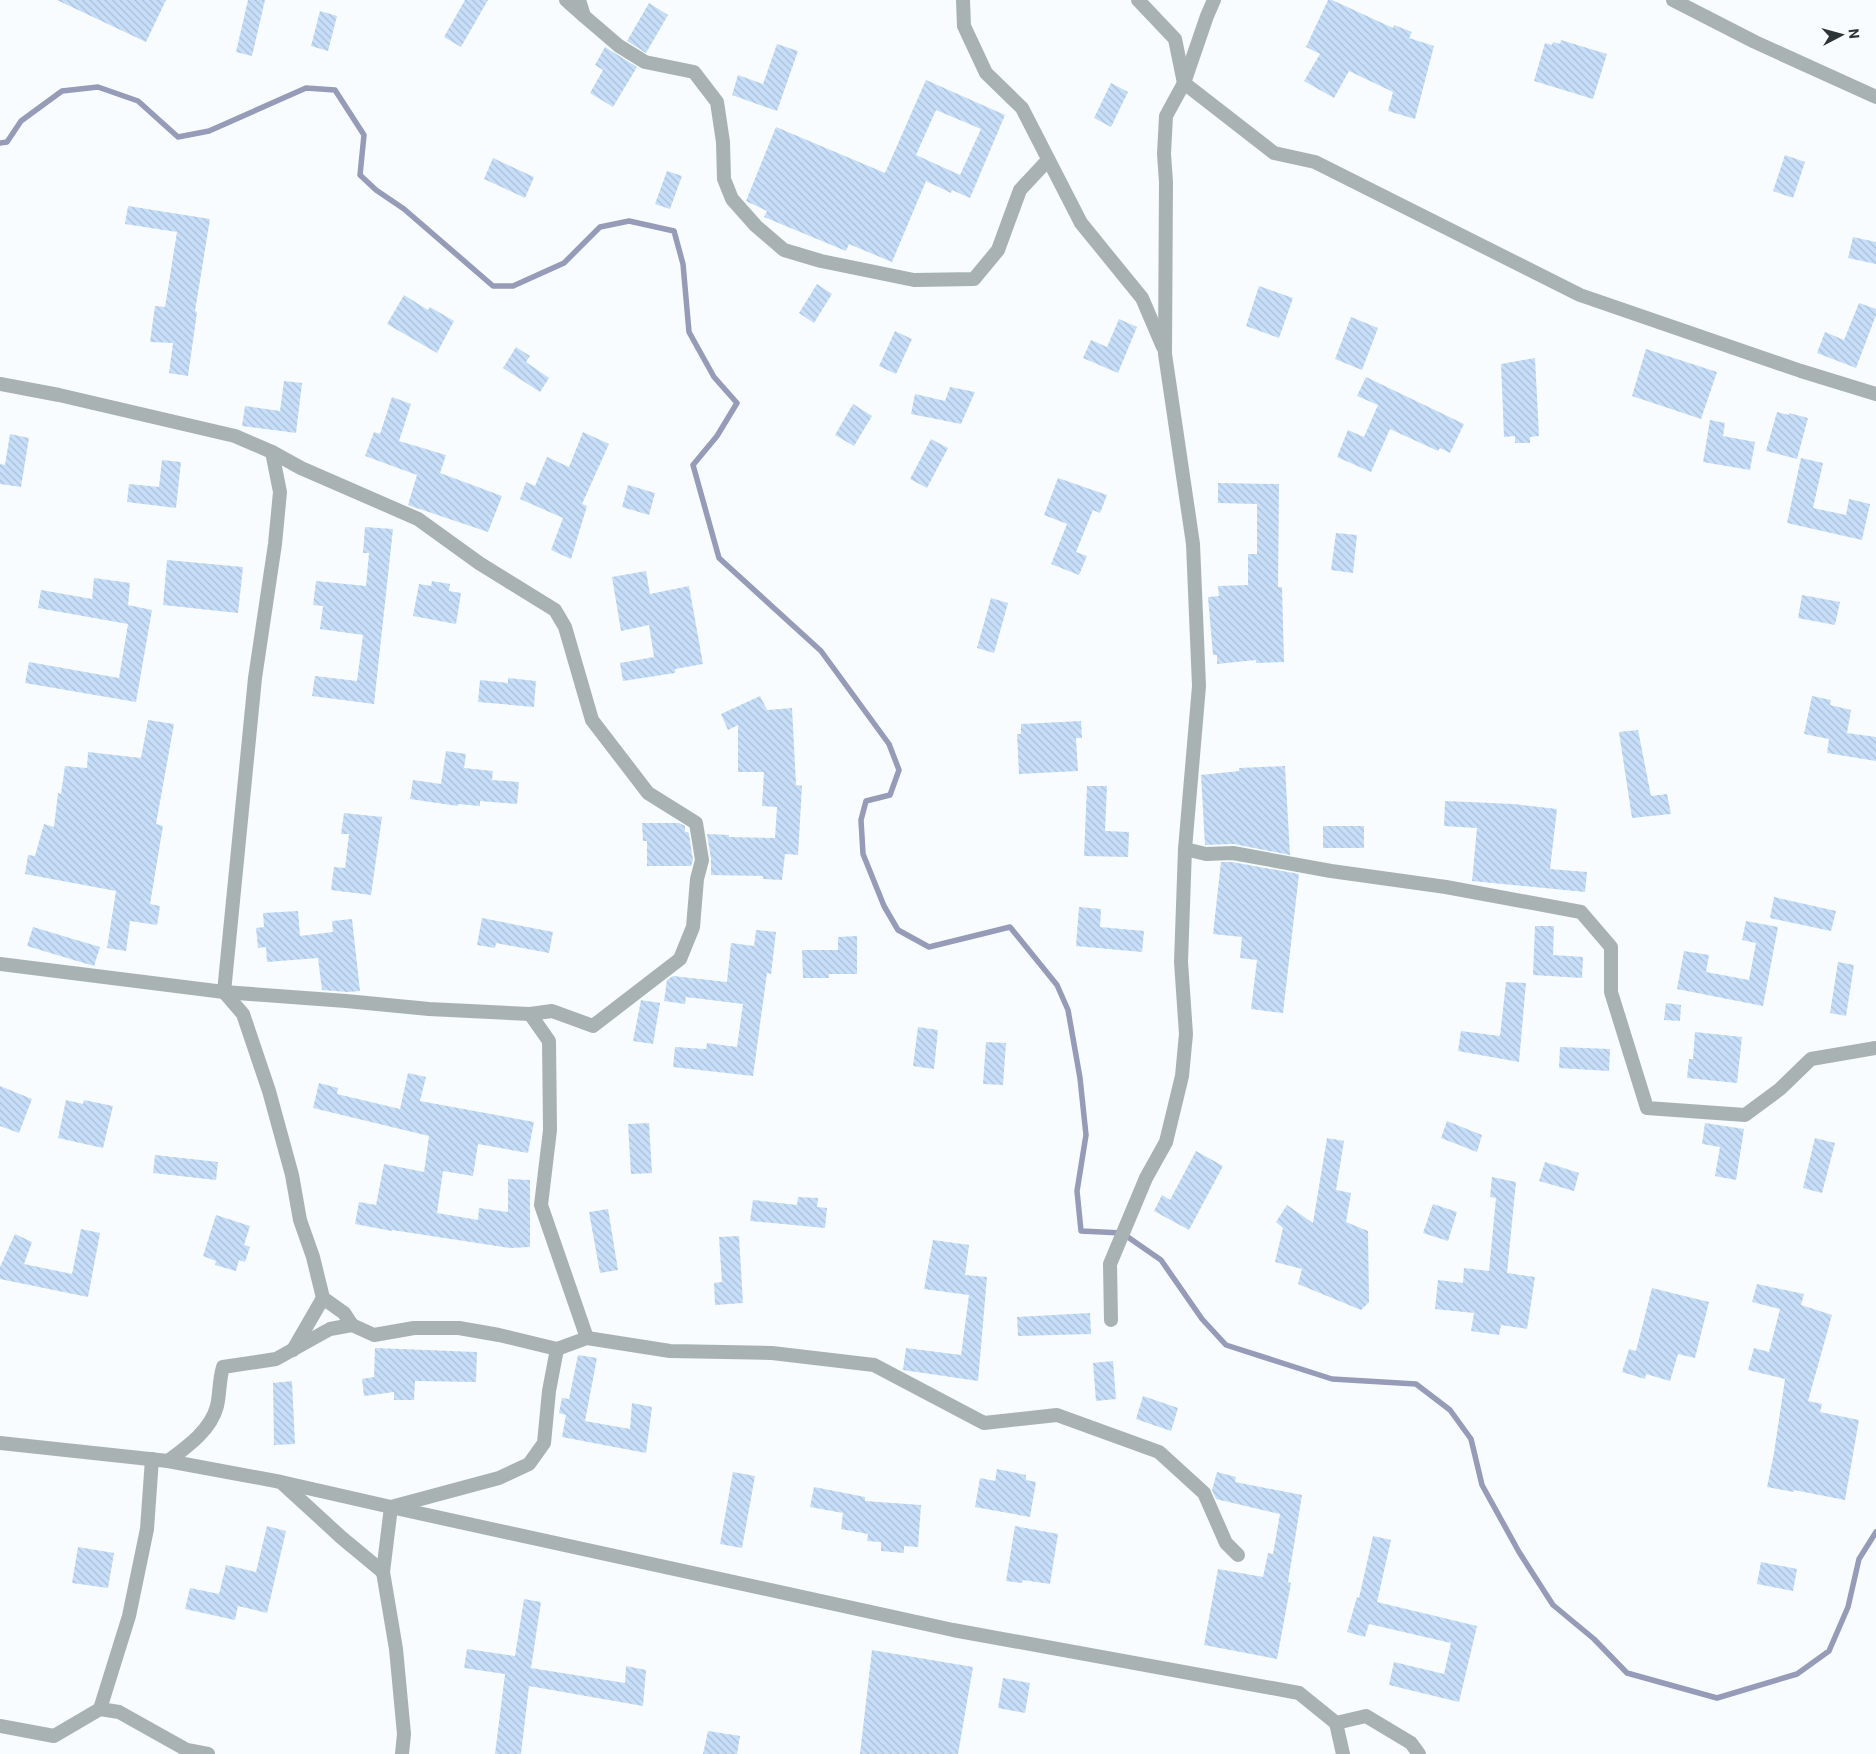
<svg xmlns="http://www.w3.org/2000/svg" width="1876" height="1754" viewBox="0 0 1876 1754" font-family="Roboto,sans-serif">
<defs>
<pattern id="building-back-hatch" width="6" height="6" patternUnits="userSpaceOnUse" patternTransform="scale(1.25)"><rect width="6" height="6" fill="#c7def9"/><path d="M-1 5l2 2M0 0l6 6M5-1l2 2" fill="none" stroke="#abbfd6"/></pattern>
</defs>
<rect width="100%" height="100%" fill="#f8fcfe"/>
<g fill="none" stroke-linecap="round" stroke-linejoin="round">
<polyline stroke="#969bb8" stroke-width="5.5" points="0,143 7,142 21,121 62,91 98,87 138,101 178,137 209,131 306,88 335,90 364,135 360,175 376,190 404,209 493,286 513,286 564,263 600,227 629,221 674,231 683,264 689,332 714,377 737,403 717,436 693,465 719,558 821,651 889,744 899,770 890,795 866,801 861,820 863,854 884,906 898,930 929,947 1010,927 1057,985 1068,1010 1080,1078 1086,1135 1077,1191 1081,1231 1122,1233 1161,1260 1202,1319 1226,1345 1332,1379 1416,1384 1450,1410 1471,1439 1482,1485 1519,1552 1553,1605 1594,1639 1627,1673 1717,1698 1797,1674 1829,1651 1848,1607 1859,1559 1876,1532"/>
</g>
<g fill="url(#building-back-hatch)" fill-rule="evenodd">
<polygon points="57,0 166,0 146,42"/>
<polygon points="248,0 265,0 252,56 236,52"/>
<polygon points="465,0 488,0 461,47 444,37"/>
<polygon points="1328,0 1332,0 1393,28 1394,25 1412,32 1409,38 1434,46 1415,119 1388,111 1393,92 1349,71 1334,98 1304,81 1320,54 1306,47"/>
<polygon points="649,3 668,15 646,53 627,41"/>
<polygon points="320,11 337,16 328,51 311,46"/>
<polygon points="1561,40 1607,54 1593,99 1534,81 1545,43 1552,45 1553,42 1560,44"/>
<polygon points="777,44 798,51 777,111 732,95 738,75 763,84"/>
<polygon points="605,47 637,67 613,107 590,93 603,70 595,65"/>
<path d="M926 80 1005 115 970 198 952 190 951 193 926 181 892 262 849 244 846 251 764 217 767 211 746 201 776 127 885 173ZM936 110 981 129 960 175 916 155Z"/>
<polygon points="1111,83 1128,92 1111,127 1094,118"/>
<polygon points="1785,155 1805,162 1793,198 1773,191"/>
<polygon points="493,158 534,177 525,198 484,179"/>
<polygon points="667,171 682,176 670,209 655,204"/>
<polygon points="128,206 210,219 195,311 197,312 188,376 169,373 173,343 150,342 155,306 165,307 177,232 125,224"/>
<polygon points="1853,237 1876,242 1876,264 1848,258"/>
<polygon points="817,284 832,294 814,323 799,313"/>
<polygon points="1259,286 1293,298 1279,338 1246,326"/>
<polygon points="404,295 428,310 430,307 454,321 437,353 387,324"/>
<polygon points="1859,303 1876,309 1876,315 1856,368 1817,353 1825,332 1844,340"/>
<polygon points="1351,317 1378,328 1362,370 1335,359"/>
<polygon points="1119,319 1137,327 1118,373 1083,358 1091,340 1107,347"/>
<polygon points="895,331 912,339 896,374 879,366"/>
<polygon points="516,347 530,356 526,362 549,378 540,392 503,368"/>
<polygon points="1646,349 1717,372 1701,419 1632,396"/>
<polygon points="1535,358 1539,436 1530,437 1530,443 1515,443 1515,436 1504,437 1501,364"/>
<polygon points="1366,377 1464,424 1450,453 1440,448 1438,451 1390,429 1371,472 1337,457 1348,430 1364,437 1378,405 1357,396"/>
<polygon points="284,381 302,383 296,433 242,426 245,406 280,411"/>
<polygon points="950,387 975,392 961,424 911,414 915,394 945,401"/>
<polygon points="392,397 411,404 399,441 446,455 440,473 502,496 488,532 408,505 417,475 365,456 374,432 380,434"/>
<polygon points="853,404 872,416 854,446 835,435"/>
<polygon points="1777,412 1789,415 1789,413 1808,418 1797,459 1766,451"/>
<polygon points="1710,420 1725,423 1723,436 1755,442 1750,470 1703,462"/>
<polygon points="583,432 609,444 582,504 587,506 571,559 551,550 563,518 520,499 526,482 535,486 547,457 569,467"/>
<polygon points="10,434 29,438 21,487 0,484 0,464 5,465"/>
<polygon points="931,439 948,448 927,488 910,479"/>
<polygon points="1801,458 1823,463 1813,508 1846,515 1849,499 1870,504 1862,540 1787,523"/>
<polygon points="162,460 181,462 176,508 127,502 129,484 159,487"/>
<polygon points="1058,478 1107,495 1100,513 1093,510 1076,552 1087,556 1079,575 1051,564 1067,524 1044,515"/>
<polygon points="1218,483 1279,484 1278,587 1282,587 1284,662 1256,663 1256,660 1217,664 1217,655 1213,655 1208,597 1219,596 1218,586 1248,585 1248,554 1257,554 1257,504 1218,503"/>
<polygon points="628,485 655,493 649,515 622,507"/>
<polygon points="365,527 393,529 374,704 312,696 315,676 357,681 363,635 320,629 323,606 313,605 316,581 366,586 369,553 363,553"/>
<polygon points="1336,533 1357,535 1353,573 1331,570"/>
<polygon points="167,560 243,567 238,613 163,605"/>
<polygon points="646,571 650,594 689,586 703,664 675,669 675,673 623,681 620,663 654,657 649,625 621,631 612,577"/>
<polygon points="94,578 130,583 128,605 152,610 136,702 25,683 29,662 119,678 128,624 38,608 41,590 92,599"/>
<polygon points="432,581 450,584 449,591 461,593 456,624 413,616 419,584 431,586"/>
<polygon points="1802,595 1840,602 1835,625 1798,618"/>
<polygon points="991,598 1008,603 994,653 977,648"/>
<polygon points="508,678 536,681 534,707 478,702 480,680 508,683"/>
<polygon points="760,696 767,710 792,708 796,785 802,786 798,855 785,854 782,880 763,879 763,876 711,875 711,859 707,834 729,835 729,837 775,838 777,807 762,806 764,772 738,772 738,725 728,730 721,714"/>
<polygon points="1812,696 1831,700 1830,705 1851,710 1847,733 1876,737 1876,761 1827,753 1829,739 1804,734"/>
<polygon points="148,720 174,724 156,824 163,826 150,904 160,906 157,925 130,921 126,951 107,948 116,891 25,874 28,855 35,856 44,824 54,827 58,793 61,794 65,766 87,768 88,752 141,758"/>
<polygon points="1081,721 1082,738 1076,738 1078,771 1019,774 1017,734 1021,734 1021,724"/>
<polygon points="1638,730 1651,796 1667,794 1671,814 1632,818 1619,732"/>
<polygon points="446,751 466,754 464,768 493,771 492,780 519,782 517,804 480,801 480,806 458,804 458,806 410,799 413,780 441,784"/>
<polygon points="1285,766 1290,855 1234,844 1205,845 1201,775 1239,771 1239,768"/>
<polygon points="1087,786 1107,786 1105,831 1129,832 1128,857 1084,856"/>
<polygon points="1445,801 1514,804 1557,809 1550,869 1587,872 1585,892 1472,881 1477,828 1444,826"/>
<polygon points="344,813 382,817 371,895 331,890 334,867 345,868 349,834 341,834"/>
<polygon points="642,823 679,823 685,826 685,832 688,832 689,834 693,860 691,866 647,866 647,841 643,841"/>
<rect x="1323" y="826" width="41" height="22"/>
<polygon points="1221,862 1232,862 1299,874 1283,1013 1251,1009 1257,960 1240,958 1242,937 1213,934"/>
<polygon points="1774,897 1836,911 1831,931 1770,918"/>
<polygon points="1079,907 1101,909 1100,927 1144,931 1142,952 1076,946"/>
<polygon points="298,911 300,936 333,932 332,921 352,919 360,991 348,992 322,990 318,958 267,962 266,947 258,948 256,928 264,927 263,913"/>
<polygon points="482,918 553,932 549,953 496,943 495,948 477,945"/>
<polygon points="1746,921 1778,927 1763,1006 1677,989 1684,951 1709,955 1706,972 1749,980 1756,943 1742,940"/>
<polygon points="1535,926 1554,926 1553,955 1583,957 1582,978 1533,975"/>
<polygon points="33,927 100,947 94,966 27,946"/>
<polygon points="756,930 776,932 771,974 767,973 753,1076 673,1067 675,1047 706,1049 707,1043 737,1047 743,1004 686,997 685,1004 664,1001 667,980 673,976 727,982 731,943 754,946"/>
<polygon points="857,936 857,974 829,974 829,978 803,978 802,950 838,950 838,937"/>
<polygon points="1838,962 1854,965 1846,1016 1830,1013"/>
<polygon points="1506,982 1526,983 1519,1062 1458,1051 1461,1031 1500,1036"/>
<polygon points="641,1000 660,1003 653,1044 633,1041"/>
<polygon points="1666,1003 1681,1005 1680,1021 1664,1020"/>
<polygon points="918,1027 938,1030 934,1069 913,1066"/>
<polygon points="1695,1032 1742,1037 1737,1083 1687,1078 1689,1059 1693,1059"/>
<polygon points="986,1042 1006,1043 1003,1085 983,1084"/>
<polygon points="1560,1047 1610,1049 1609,1071 1559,1068"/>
<polygon points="408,1073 426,1077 420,1101 534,1122 528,1153 478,1144 473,1176 443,1171 437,1213 478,1220 479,1208 508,1212 508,1179 530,1180 530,1247 510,1248 392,1230 392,1231 355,1224 359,1202 376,1205 384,1164 424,1172 429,1136 313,1108 319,1083 338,1088 337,1094 400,1109"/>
<polygon points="0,1086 32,1099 19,1133 0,1126"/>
<polygon points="66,1100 83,1104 84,1100 113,1106 103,1148 58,1138"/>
<polygon points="1447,1121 1482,1135 1477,1152 1441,1138"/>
<polygon points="649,1123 652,1173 631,1174 628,1124"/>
<polygon points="1705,1123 1744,1129 1736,1180 1715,1176 1720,1147 1702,1144"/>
<polygon points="1327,1138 1344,1141 1336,1190 1351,1193 1346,1222 1368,1231 1369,1302 1361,1310 1298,1284 1302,1269 1275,1262 1283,1228 1276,1222 1287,1205 1313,1223"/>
<polygon points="1815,1138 1835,1143 1822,1193 1803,1188"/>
<polygon points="1196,1151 1223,1166 1189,1230 1154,1211 1162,1195 1170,1200"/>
<polygon points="155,1155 218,1162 216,1180 153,1173"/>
<polygon points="1545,1162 1579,1173 1574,1191 1539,1181"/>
<polygon points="1492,1177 1516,1182 1507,1273 1535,1277 1527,1329 1501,1325 1499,1335 1471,1331 1474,1313 1435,1309 1438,1280 1463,1283 1464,1268 1489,1271 1496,1198 1490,1197"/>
<polygon points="798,1197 818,1198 817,1207 827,1208 825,1228 750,1221 753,1200 797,1205"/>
<polygon points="1433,1204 1457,1212 1448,1241 1423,1233"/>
<polygon points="608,1209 618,1270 600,1273 589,1212"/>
<polygon points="216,1215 250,1226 244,1245 250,1247 245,1262 239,1260 236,1271 215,1265 216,1261 203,1256"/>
<polygon points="81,1229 100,1233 88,1297 0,1279 0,1267 15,1234 32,1242 24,1264 72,1274"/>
<polygon points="739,1236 743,1303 715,1305 714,1283 722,1282 719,1237"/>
<polygon points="933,1240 969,1245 965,1275 987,1277 978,1381 903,1370 906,1348 961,1355 969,1295 924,1289"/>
<polygon points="1757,1284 1804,1294 1801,1305 1832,1315 1808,1401 1822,1404 1820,1412 1859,1420 1845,1500 1794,1490 1794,1492 1767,1487 1774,1453 1785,1379 1748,1370 1754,1348 1769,1352 1780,1309 1752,1302"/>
<polygon points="1652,1288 1709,1302 1695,1358 1678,1354 1670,1381 1646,1374 1645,1379 1622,1372 1629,1349 1636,1351"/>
<polygon points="1090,1313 1091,1334 1018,1336 1017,1317"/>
<polygon points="375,1348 477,1352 476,1382 415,1381 414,1400 394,1400 394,1392 364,1396 362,1379 374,1377"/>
<polygon points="578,1355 597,1358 585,1421 630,1429 632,1403 652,1407 646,1453 562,1437 566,1415 559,1413 562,1398 569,1399"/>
<polygon points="1113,1361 1116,1399 1096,1401 1093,1363"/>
<polygon points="292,1381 295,1444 274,1445 273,1383"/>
<polygon points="1143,1396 1178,1408 1171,1431 1136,1419"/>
<polygon points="997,1469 1026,1475 1026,1480 1036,1482 1030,1517 975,1507 980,1478 995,1481"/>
<polygon points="733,1472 755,1476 742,1548 720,1544"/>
<polygon points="1217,1472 1236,1477 1235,1482 1302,1495 1288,1582 1291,1583 1277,1659 1204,1645 1218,1569 1263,1577 1268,1553 1273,1554 1280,1514 1216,1499 1212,1490"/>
<polygon points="814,1487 865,1497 865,1501 921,1505 918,1547 904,1546 904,1553 881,1551 881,1542 867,1541 868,1534 841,1529 843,1513 810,1507"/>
<polygon points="267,1526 286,1531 267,1613 238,1606 235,1620 185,1609 190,1588 219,1594 226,1565 256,1572"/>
<polygon points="1015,1526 1058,1534 1050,1584 1023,1580 1022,1583 1006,1581"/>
<polygon points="1373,1536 1391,1540 1377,1602 1477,1626 1459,1702 1389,1685 1394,1662 1444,1674 1451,1643 1369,1624 1365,1637 1347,1632 1357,1597 1359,1598"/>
<polygon points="78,1547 114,1553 108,1588 72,1583"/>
<polygon points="1761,1562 1797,1569 1793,1591 1757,1584"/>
<polygon points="524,1599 541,1602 531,1668 625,1683 626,1666 646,1670 643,1706 529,1686 521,1754 495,1754 505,1674 464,1668 467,1649 515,1656"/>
<polygon points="872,1650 973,1667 958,1754 860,1754"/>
<polygon points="1003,1678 1030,1683 1025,1713 998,1708"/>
<polygon points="708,1731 740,1736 737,1754 703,1754"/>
</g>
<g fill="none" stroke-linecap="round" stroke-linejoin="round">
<g stroke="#a9b2b2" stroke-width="14">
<polyline points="566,0 584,16"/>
<polyline points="579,0 584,16 619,46 645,62 694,72 717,102 723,142 724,179 732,199 756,226 784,250 821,261 914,280 974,279 998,250 1020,190 1048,160"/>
<polyline points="963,0 964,26 986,73 1022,108 1081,223 1142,298 1163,347"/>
<polyline points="1138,0 1175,39 1184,83 1274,153 1315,162 1580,295 1801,371 1876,394"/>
<polyline points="1673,0 1755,42 1876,97"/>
<polyline points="0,384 59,395 235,436 272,452 280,492 275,544 255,678 224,992 243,1014 269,1091 292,1175 300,1220 313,1257 323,1298 344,1313 352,1325"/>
<polyline points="1185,849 1206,854 1233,853 1331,871 1446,887 1581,912 1611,947 1611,992 1647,1108 1745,1115 1780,1089 1811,1059 1876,1048"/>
<polyline points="0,964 224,992 346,1001 429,1009 530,1014 552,1011 593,1026 680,959 693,927 697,879 702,860 696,823 648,793 592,720 565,627 555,610 479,563 418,519 301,468 272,452"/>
<polyline points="530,1014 549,1041 550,1130 541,1205 587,1338"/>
<polyline points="1111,1320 1110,1264 1146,1178 1166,1142 1182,1076 1186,1034 1181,962 1185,849 1199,686 1193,544 1165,354 1166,182 1164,154 1166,116 1184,83 1207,16 1214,0"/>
<polyline points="293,1350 323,1298"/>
<polyline points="0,1443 168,1461 281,1482 391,1507 953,1630 1299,1693 1336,1723 1343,1754"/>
<path d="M168 1461C187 1447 211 1430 217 1406 220 1393 219 1380 223 1367L276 1359 330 1329 352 1325 374 1335 414 1328H459L499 1335 557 1349 587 1338 670 1351 772 1353 874 1365 984 1423 1057 1415 1159 1452 1204 1493 1226 1543 1238 1555"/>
<polyline points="282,1483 342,1538 383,1572"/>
<polyline points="100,1709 129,1616 147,1529 152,1459"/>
<polyline points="1336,1723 1366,1716 1411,1743 1419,1754"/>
<polyline points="0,1726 54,1736 100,1709 119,1712 187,1750 208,1754"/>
<polyline points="402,1754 404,1734 396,1649 383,1572 391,1507 499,1478 529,1464 544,1443 549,1391 557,1349"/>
</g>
</g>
<g transform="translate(1841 35) rotate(84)" stroke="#f8fcfe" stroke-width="4" paint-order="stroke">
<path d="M0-4L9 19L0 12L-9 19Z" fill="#2d3437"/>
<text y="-8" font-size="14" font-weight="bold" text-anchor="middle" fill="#2d3437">N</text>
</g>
</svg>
